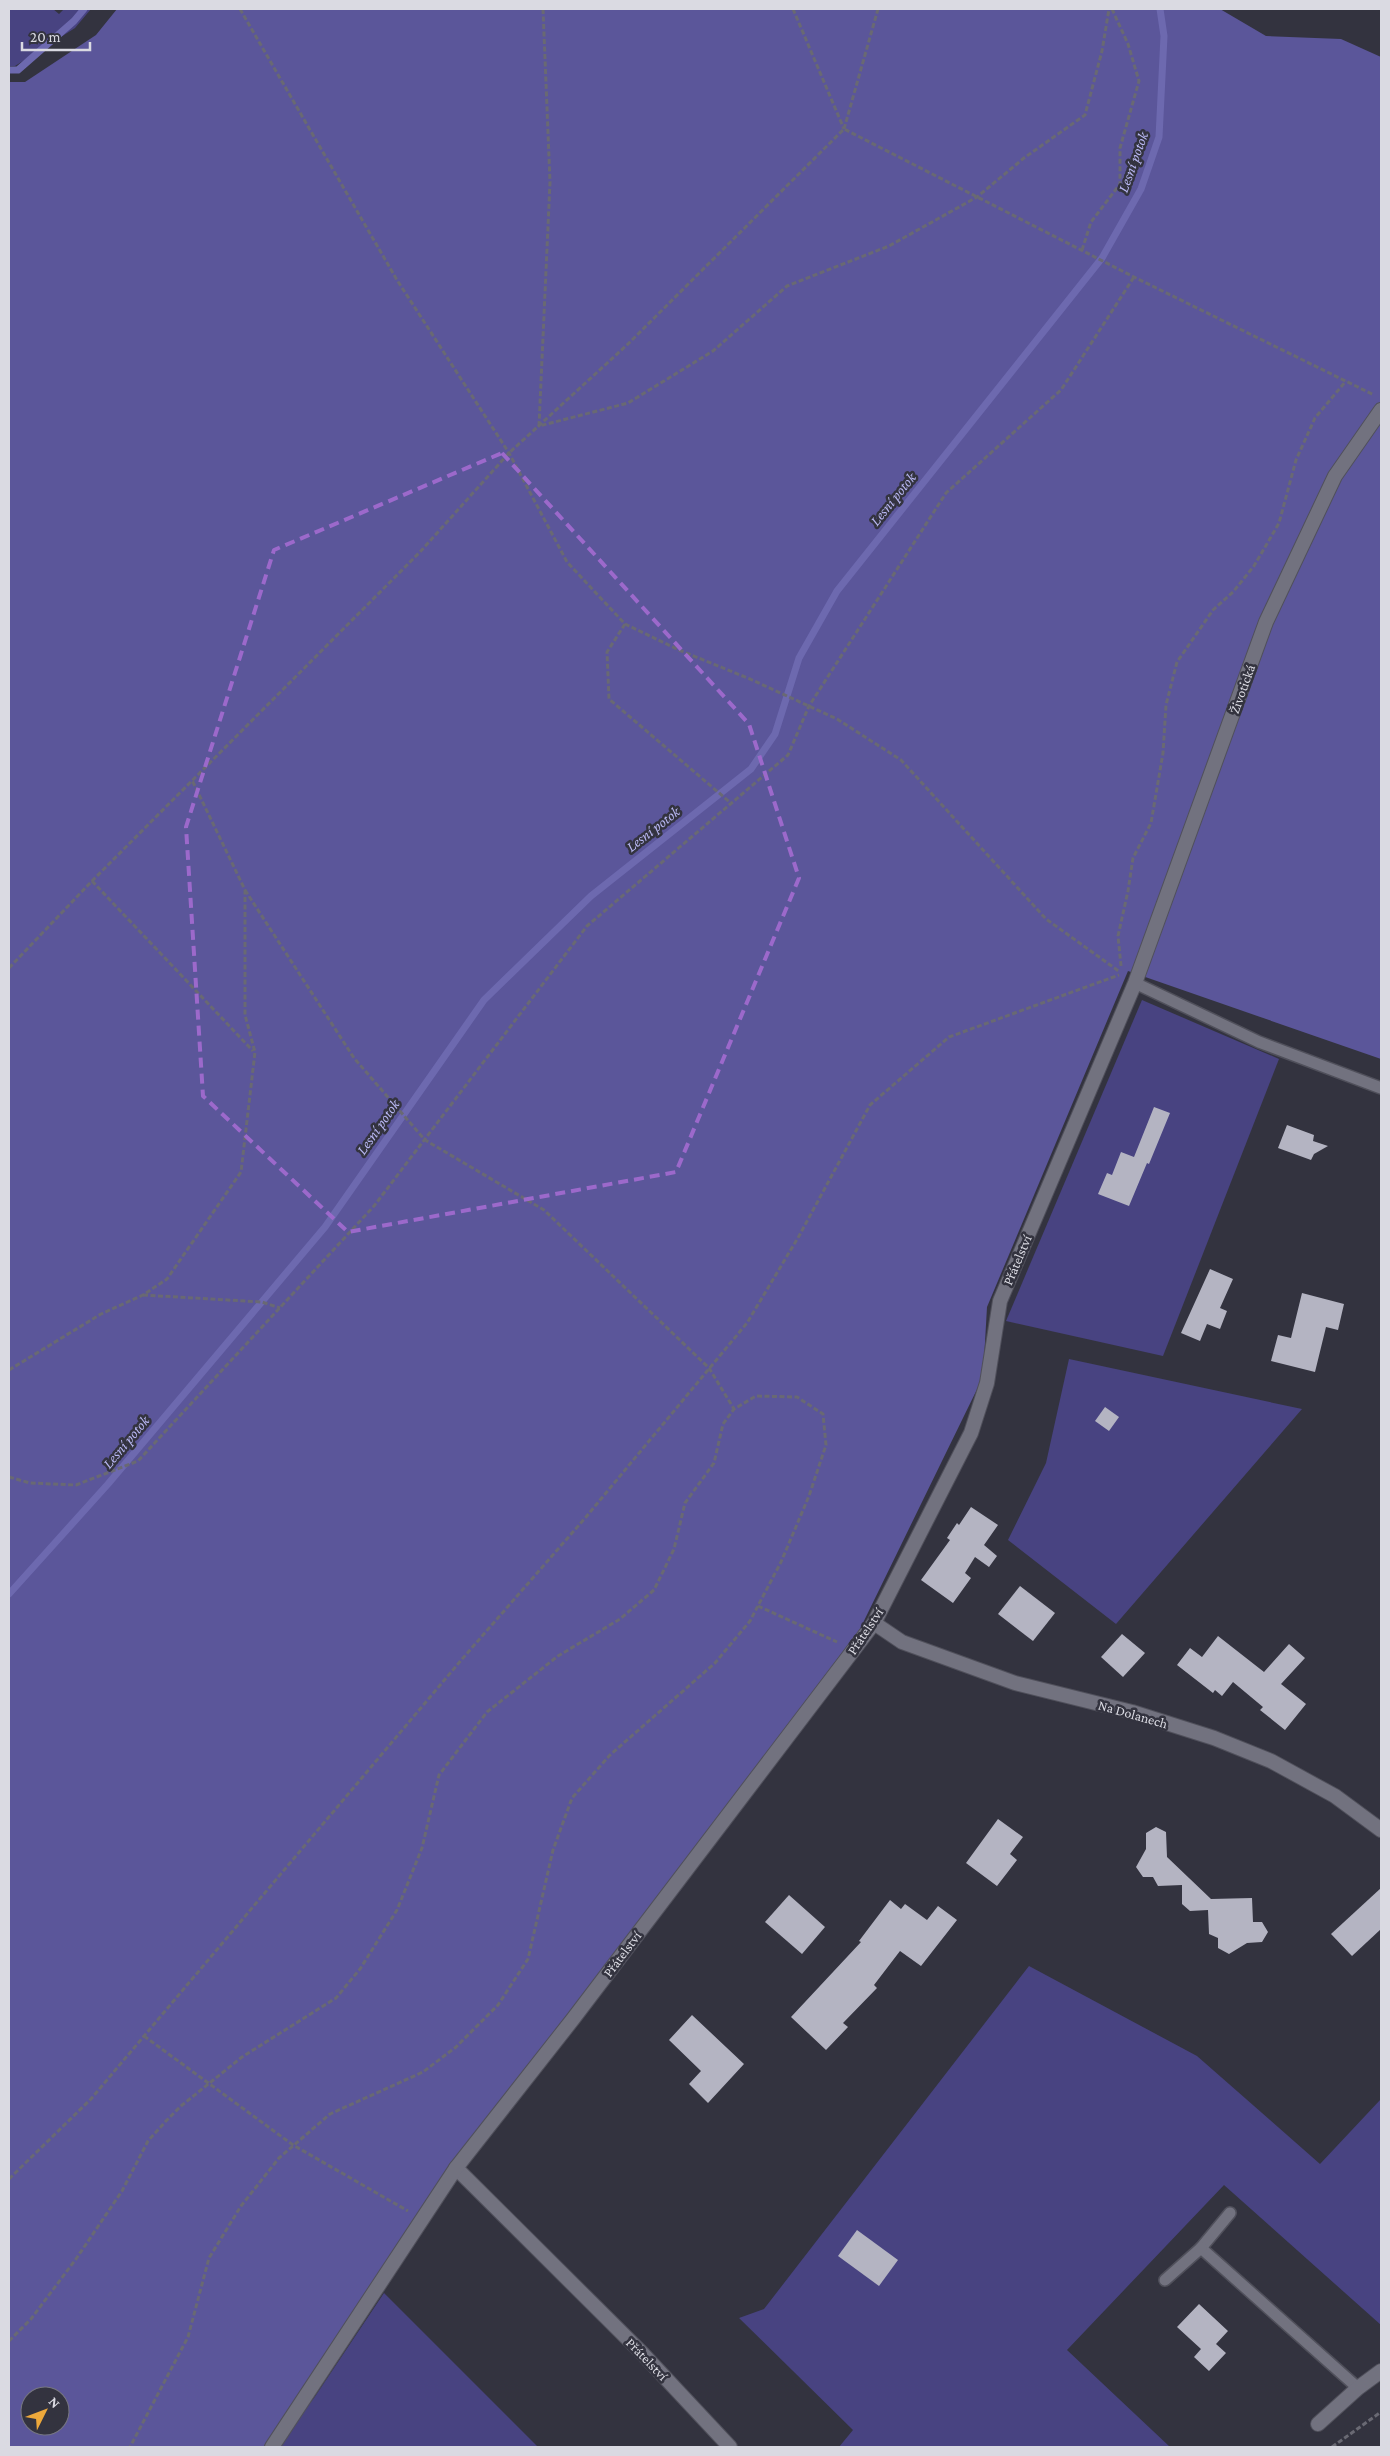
<svg xmlns="http://www.w3.org/2000/svg" width="1390" height="2456" viewBox="0 0 1390 2456" font-family="'Crimson Pro',serif">
<rect width="100%" height="100%" fill="#33333f"/>
<g fill="#484381">
<polygon points="9,9 53,9 59,14 64,9 91,9 75,28 15,66 9,66"/>
<polygon points="1142,1000 1279,1059 1163,1356 1006,1321"/>
<polygon points="1069,1359 1302,1409 1116,1624 1008,1540 1046,1463"/>
<polygon points="1029,1966 1197,2056 1320,2164 1381,2099 1381,2325 1224,2185 1067,2350 1170,2447 839,2447 853,2430 739,2318 764,2309"/>
<polygon points="384,2293 538,2447 274,2447 314,2398"/>
</g>
<path fill="#5b569a" fill-rule="evenodd" d="M117 9H1220L1266 36 1341 39 1381 57V1059L1128 971 987 1307 983 1377 860 1629 568 2017 267 2447H9V82H25L96 35ZM30 2396H60V2426H30Z"/>
<g fill="none" stroke-linecap="round" stroke-linejoin="round">
<g stroke="#6d69af" stroke-width="7">
<polyline points="9,70 18,70 74,21 84,9"/>
<polyline points="9,1594 108,1484 325,1227 484,1000 591,896 751,769 775,734 799,658 837,591 1102,258 1141,189 1159,137 1164,36 1160,9"/>
</g>
</g>
<g fill="#b4b4c2">
<polygon points="1154,1107 1170,1113 1149,1164 1147,1163 1129,1206 1098,1194 1107,1173 1112,1175 1121,1152 1134,1157"/>
<polygon points="1287,1125 1314,1135 1313,1141 1328,1146 1314,1154 1311,1160 1278,1148"/>
<polygon points="1210,1269 1233,1279 1220,1308 1227,1311 1220,1329 1207,1324 1200,1341 1181,1333"/>
<polygon points="1302,1293 1344,1304 1338,1330 1326,1327 1315,1372 1271,1361 1278,1335 1291,1338"/>
<polygon points="1105,1407 1119,1417 1109,1431 1095,1421"/>
<polygon points="971,1507 998,1525 984,1545 997,1556 989,1567 975,1557 965,1573 971,1578 953,1603 921,1580 950,1540 947,1538 957,1523 959,1525"/>
<polygon points="1020,1586 1055,1613 1033,1641 998,1614"/>
<polygon points="1122,1634 1145,1653 1123,1677 1101,1657"/>
<polygon points="1218,1636 1264,1672 1289,1644 1305,1658 1281,1684 1306,1704 1285,1730 1260,1710 1263,1707 1233,1682 1222,1696 1215,1690 1213,1693 1177,1665 1190,1648 1202,1657"/>
<polygon points="998,1819 1023,1837 1010,1854 1017,1860 997,1886 966,1863"/>
<polygon points="1156,1827 1166,1832 1167,1857 1211,1899 1252,1898 1253,1922 1262,1922 1268,1932 1262,1942 1247,1943 1229,1954 1218,1948 1218,1938 1209,1934 1208,1910 1190,1911 1182,1904 1182,1885 1158,1886 1153,1877 1143,1877 1136,1867 1146,1849 1146,1833"/>
<polygon points="1381,1888 1381,1929 1352,1956 1331,1934"/>
<polygon points="789,1895 825,1927 802,1954 765,1922"/>
<polygon points="890,1900 901,1909 905,1904 927,1920 938,1906 957,1920 921,1966 900,1951 874,1985 877,1988 843,2023 848,2027 826,2050 791,2017 861,1942 859,1941"/>
<polygon points="692,2015 744,2064 708,2103 689,2084 701,2071 669,2040"/>
<polygon points="857,2230 898,2260 879,2286 838,2256"/>
<polygon points="1199,2304 1228,2331 1216,2344 1226,2353 1209,2371 1194,2357 1201,2349 1177,2327"/>
</g>
<g fill="none" stroke-linecap="round" stroke-linejoin="round">
<g stroke="#50505b" stroke-width="14">
<g id="service">
<polyline points="1135,983 1259,1042 1381,1088"/>
<polyline points="1230,2213 1201,2248 1358,2388"/>
<polyline points="1165,2280 1201,2248"/>
</g>
</g>
<g stroke="#50505b" stroke-width="16">
<g id="minor">
<polyline points="874,1623 902,1642 1015,1683 1132,1712 1214,1738 1271,1761 1335,1796 1381,1830"/>
<polyline points="456,2168 643,2354 730,2447"/>
<polyline points="1318,2424 1358,2388 1381,2371"/>
<polyline points="272,2447 456,2168 573,2019 874,1623 971,1433 987,1383 1000,1301 1135,983 1266,622 1335,476 1381,410"/>
</g>
</g>
<g stroke="#696973" stroke-width="3" stroke-dasharray="5 2.5" stroke-linecap="butt">
<polyline points="240,9 397,280 509,453 567,562 625,624 679,650 750,679 837,719 901,760 1046,919 1120,972"/>
<polyline points="543,9 550,182 539,426 628,403 713,351 787,286 889,246 977,197 1024,158 1085,115 1102,51 1109,9"/>
<polyline points="793,9 844,129"/>
<polyline points="844,129 878,9"/>
<polyline points="1082,250 1091,222 1120,184 1120,148 1139,81 1128,44 1112,9"/>
<polyline points="625,624 607,652 609,699 732,804"/>
<polyline points="92,881 253,1051"/>
<polyline points="245,890 354,1058 425,1140 544,1210 709,1368 734,1409"/>
<polyline points="1121,966 1118,936 1128,891 1133,858 1151,823 1163,753 1166,705 1177,662 1213,610 1233,592 1254,566 1279,523 1296,460 1315,418 1346,381"/>
<polyline points="9,968 92,881 420,552 509,453 628,344 844,129 1134,277 1374,395"/>
<polyline points="143,1295 262,1302 280,1308"/>
<polyline points="9,1370 101,1314 143,1295 167,1279 241,1172 255,1052 245,1015 245,890 192,780"/>
<polyline points="9,1477 30,1483 76,1485 138,1461 374,1206 587,926 788,755 809,706 946,493 1061,390 1134,277"/>
<polyline points="758,1606 837,1642"/>
<polyline points="144,2036 293,2145 408,2211"/>
<polyline points="9,2179 91,2099 112,2074 463,1658 586,1517 747,1323 799,1236 870,1105 949,1037 1119,975"/>
<polyline points="9,2341 31,2319 76,2259 122,2191 148,2141 166,2121 181,2106 242,2057 336,1998 360,1969 397,1910 422,1848 439,1775 487,1712 558,1656 620,1619 654,1590 674,1549 685,1503 714,1463 723,1424 734,1409 756,1396 797,1397 823,1414 826,1445 809,1496 781,1562 750,1621 715,1663 610,1755 572,1798 553,1850 528,1959 498,2005 456,2047 423,2072 330,2114 279,2158 241,2206 209,2258 188,2337 130,2447"/>
<polyline points="1332,2447 1381,2412"/>
</g>
<use href="#service" stroke="#72727f" stroke-width="11"/>
<use href="#minor" stroke="#72727f" stroke-width="14"/>
</g>
<path fill="none" stroke="#9c69cb" stroke-width="4" stroke-dasharray="10 6" stroke-linejoin="round" d="M502 453 749 724 799 878 676 1172 348 1232 203 1096 186 827 274 550Z"/>
<g text-anchor="middle" stroke-width="5" stroke-linejoin="round" paint-order="stroke">
<g font-size="14" fill="#dadae2" stroke="#33333f">
<text transform="translate(1242 689) rotate(-70)" y="5">Životická</text>
<text transform="translate(1017 1260) rotate(-67)" y="5">Přátelství</text>
<text transform="translate(865 1631) rotate(-56)" y="5">Přátelství</text>
<text transform="translate(1133 1714) rotate(16)" y="5">Na Dolanech</text>
<text transform="translate(622 1954) rotate(-53)" y="5">Přátelství</text>
<text transform="translate(647 2359) rotate(46)" y="5">Přátelství</text>
</g>
<g font-size="15" font-style="italic" fill="#b8b7f2" stroke="#33333f">
<text transform="translate(1133 162) rotate(-70)" y="5">Lesní potok</text>
<text transform="translate(893 499) rotate(-51)" y="5">Lesní potok</text>
<text transform="translate(653 829) rotate(-38)" y="5">Lesní potok</text>
<text transform="translate(378 1127) rotate(-55)" y="5">Lesní potok</text>
<text transform="translate(126 1442) rotate(-50)" y="5">Lesní potok</text>
</g>
</g>
<rect width="1390" height="2456" fill="none" stroke="#dadae2" stroke-width="20"/>
<g transform="translate(45 2411) rotate(48)"><circle r="24" fill="#33333f" stroke="#767680"/>
<path d="M0-4L9 19L0 12L-9 19Z" fill="#eda83b"/>
<text y="-8" font-size="14" font-weight="bold" text-anchor="middle" fill="#dadae2">N</text>
</g>
<path d="M22 42v8h68v-8" fill="none" stroke="#dadae2" stroke-width="2.5"/>
<text x="30" y="42" font-size="15" fill="#dadae2" stroke="#33333f" stroke-width="4" paint-order="stroke">20 m</text>
</svg>
